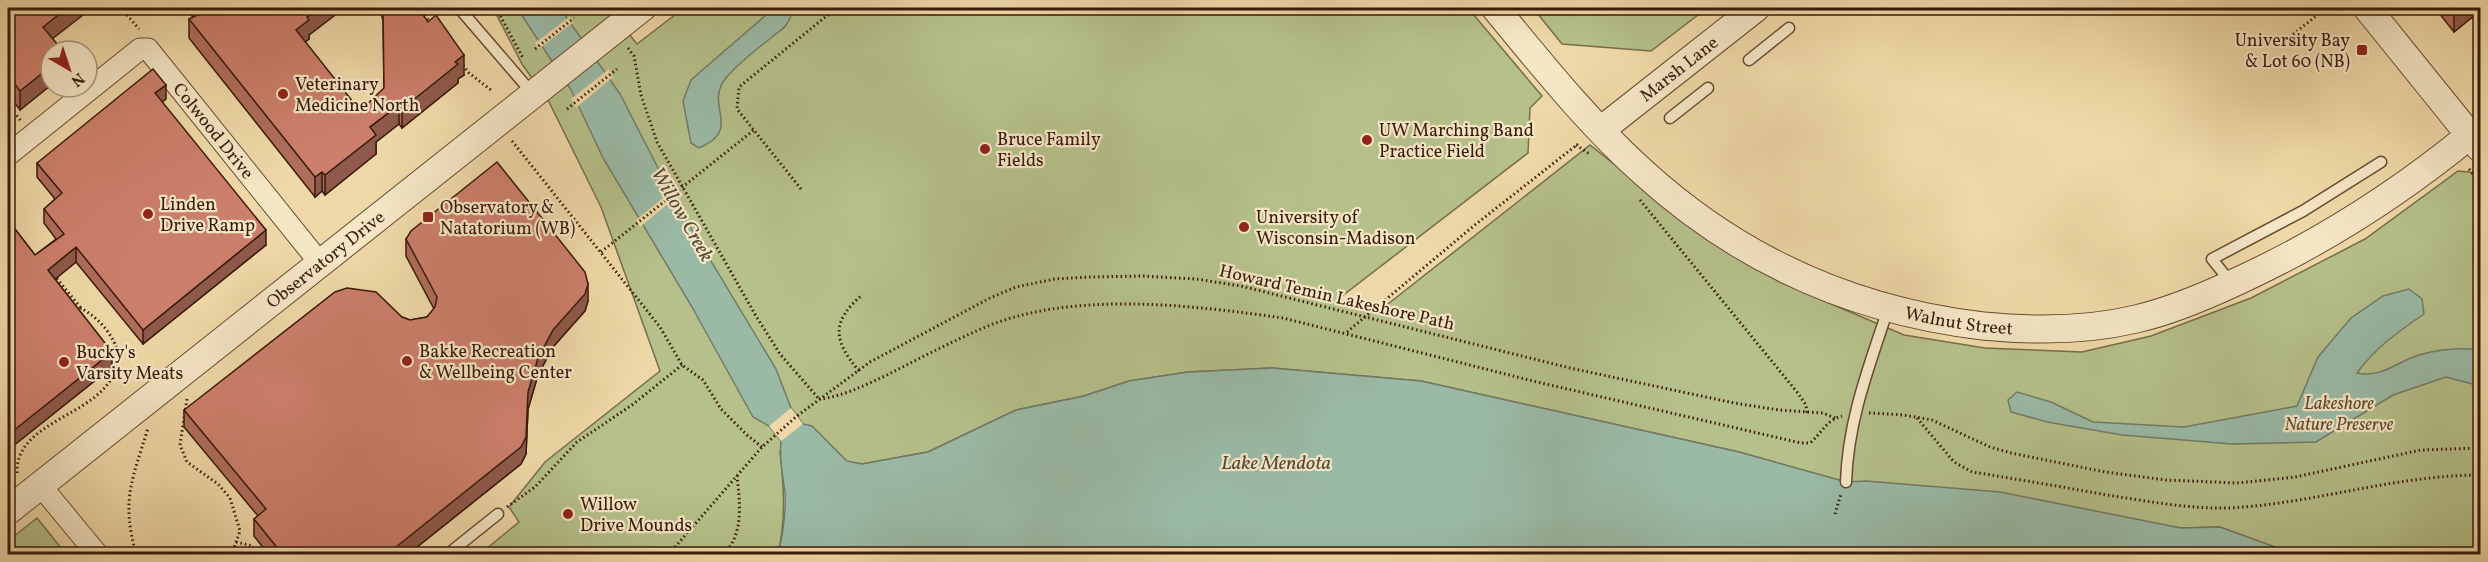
<svg xmlns="http://www.w3.org/2000/svg" width="2488" height="562" viewBox="0 0 2488 562" font-family="Vollkorn,serif">
<rect width="100%" height="100%" fill="#efd8a7"/>
<filter id="stains"><feTurbulence type="fractalNoise" baseFrequency=".00333" numOctaves="4"/><feColorMatrix values="0 0 0 0 .2 0 0 0 0 .09 0 0 0 0 .02 0 0 0 .5 -.17"/></filter>
<radialGradient id="worn" r=".72"><stop offset=".6" stop-color="#630" stop-opacity="0"/><stop offset="1" stop-color="#630" stop-opacity=".3"/></radialGradient>
<g fill="#b5c08a" stroke="#776d4a" stroke-width="1.5">
<path d="M493 8H608L637 44 684 8H1468L1542 96 1530 108 1528 153 1337 300 1379 311 1590 145 1682 218 1780 282 1904 335 1985 348 2082 352 2151 336 2251 298 2365 239 2458 171 2480 173V554H2294L2220 527 2181 528 1846 482 1739 452 1421 381 1272 368 1188 372 1129 381 1084 396 1016 410 928 452 862 464 780 452C784 487 786 519 778 554H480L519 522 509 507 545 462 660 371 601 207 549 102 522 64Z"/>
<polygon points="1533,8 1707,8 1651,51 1562,44"/>
<polygon points="37,518 66,554 8,554 8,541"/>
</g>
<g fill="#9abaa6" stroke="#737a67" stroke-width="1.5">
<path d="M517 8H560L620 94 676 203 776 369 791 408 803 424 812 426 847 461 862 464 928 452 1016 410 1084 396 1129 381 1188 372 1272 368 1421 381 1739 452 1846 482 1866 481 2000 492 2181 528 2220 527 2294 554H778C783 534 786 514 785 493 783 476 779 459 781 441L769 426 753 417 692 307 603 158 571 90Z"/>
<path d="M774 8H792C792 14 790 20 786 25 783 30 776 33 772 37 756 50 739 62 726 78 703 106 744 129 699 148L691 143 683 101 691 80Z"/>
<path d="M2409 289 2422 299 2424 314C2399 331 2375 348 2357 373 2383 378 2396 362 2419 355 2440 349 2460 347 2480 350V386L2446 377 2393 395 2316 442 2232 444 2122 435 2047 422 2011 412 2008 400 2017 392 2051 402 2093 422 2184 427 2297 406 2318 357 2351 318 2383 296Z"/>
</g>
<g fill="#efd8a7">
<polygon points="569,17 574,22 539,49 535,43"/>
<polygon points="609,69 613,77 576,108 571,99"/>
<polygon points="673,190 676,197 640,227 636,220"/>
<polygon points="791,408 803,424 781,441 769,426"/>
</g>
<g fill="none" stroke-linecap="round" stroke-linejoin="round">
<g stroke="#664a30" stroke-width="13">
<g id="service">
<polyline points="459,8 533,94"/>
<polyline points="1749,60 1789,28"/>
<polyline points="1670,118 1708,88"/>
<polyline points="2232,284 2212,259 2303,211 2381,162"/>
<path d="M1846 482C1848 420 1869 367 1888 309"/>
<polyline points="448,554 498,514"/>
</g>
</g>
<g stroke="#664a30" stroke-width="23">
<g id="minor">
<path id="s1" d="M8 155 140 49H148L320 263"/>
<polyline points="40,485 97,554"/>
</g>
</g>
<g stroke="#664a30" stroke-width="29">
<g id="tertiary">
<path id="s2" d="M1495 8C1542 65 1589 124 1644 173 1740 260 1855 311 1983 326 2034 331 2086 331 2136 319 2171 311 2206 296 2238 281 2323 242 2398 194 2470 135"/>
<polyline points="2367,8 2480,148"/>
<path id="s3" d="M1601 130 1756 8"/>
<path id="s4" d="M8 511 642 8"/>
</g>
</g>
<g stroke="#391a09" stroke-width="3" stroke-dasharray="1.5 3" stroke-linecap="butt">
<polyline points="121,8 139,29"/>
<polyline points="419,8 430,22"/>
<polyline points="496,8 523,58"/>
<polyline points="594,8 600,15"/>
<polyline points="823,8 831,17"/>
<polyline points="2286,40 2326,8"/>
<polyline points="628,48 634,56 641,95 657,142 756,316 780,354 819,399"/>
<polyline points="535,49 574,18"/>
<polyline points="463,65 469,73 491,90"/>
<polyline points="8,105 22,122"/>
<polyline points="567,109 617,69"/>
<polyline points="512,141 660,327 682,365 703,380 721,409 748,436 762,447"/>
<polyline points="1576,145 1591,155"/>
<polyline points="2469,169 2480,183"/>
<polyline points="801,189 737,109 739,87 829,14"/>
<polyline points="1640,200 1797,392 1806,405 1807,413"/>
<polyline points="601,252 754,130"/>
<polyline points="54,275 81,308"/>
<polyline points="1347,332 1476,224 1578,144"/>
<path d="M859 371C833 340 831 322 862 295"/>
<polyline points="187,399 180,445 187,462 218,484 230,498 240,531 232,554"/>
<path d="M819 399C842 397 865 385 887 375 918 359 949 343 981 329 1068 290 1191 305 1283 318L1537 382 1801 443H1810C1822 433 1826 420 1842 416"/>
<polyline points="1869,413 1904,415 1932,420 1990,447 2011,453 2105,472 2166,480 2237,483 2267,480 2295,477 2421,450 2480,448"/>
<path d="M1917 418 1954 462 1972 472C2017 479 2062 487 2107 495 2147 501 2188 509 2228 508 2313 504 2395 475 2480 475"/>
<path d="M17 473C15 419 104 416 116 367 118 357 118 349 113 340 106 327 95 316 81 308L76 313"/>
<polyline points="507,507 535,487 577,442 632,405 682,365"/>
<polyline points="1835,514 1841,494"/>
<polyline points="236,542 253,546 253,554"/>
<path d="M136 554C121 499 132 481 148 428"/>
<polyline points="669,554 762,447 797,416 870,362 990,298 1016,287 1055,279 1091,277 1142,276 1196,279 1241,286 1570,368 1734,403 1779,410 1823,413 1835,418"/>
<path d="M724 554C744 533 740 504 737 476"/>
</g>
<use href="#service" stroke="#f5e6c6" stroke-width="10"/>
<use href="#minor" stroke="#f5e6c6" stroke-width="21"/>
<use href="#tertiary" stroke="#f5e6c6" stroke-width="27"/>
</g>
<g fill="#af6d5c" stroke="#391a09" stroke-width="1.5">
<polygon points="8,8 53,38 51,51 51,85 20,110 8,94"/>
<polygon points="185,8 344,8 309,35 309,39 305,42 360,111 384,89 383,21 381,12 378,8 418,8 464,75 458,79 458,83 402,128 399,124 376,142 376,154 325,195 322,191 315,197 189,38 189,19 193,17"/>
<polygon points="2435,8 2481,8 2481,10 2454,32"/>
<polygon points="166,99 162,102 266,245 143,344 76,262 55,279 112,367 8,450 8,220 35,255 56,239 44,223 44,209 55,199 37,177 37,163"/>
<polygon points="406,239 588,301 585,311 553,347 538,375 528,409 526,454 521,464 407,555 269,555 254,536 254,519 258,516 184,427 184,410 402,317 410,320 427,317 434,309 406,256"/>
</g>
<g fill="#8f594b" stroke="#391a09" stroke-width="1.5">
<polygon points="67,8 92,8 43,46 43,27"/>
<polygon points="320,8 344,8 309,35 309,39 296,50 296,30 307,17"/>
<polygon points="2462,8 2481,8 2481,10 2454,32 2454,14"/>
<polygon points="464,55 464,75 458,79 458,83 402,128 402,109 455,62"/>
<polygon points="51,66 51,85 20,110 20,91"/>
<polygon points="166,85 166,99 155,108 155,93"/>
<polygon points="399,105 399,124 376,142 376,154 325,195 325,175 370,127"/>
<polygon points="322,172 322,191 315,197 315,177"/>
<polygon points="266,230 266,245 143,344 143,330"/>
<polygon points="76,247 76,262 48,285 48,270"/>
<polygon points="588,284 588,301 585,311 553,347 538,375 528,409 526,454 521,464 407,555 386,555 528,392 538,358 553,330"/>
<polygon points="112,352 112,367 8,450 8,435"/>
</g>
<g fill="#cc7f6b" stroke="#391a09" stroke-width="1.5">
<polygon points="8,8 67,8 43,27 63,51 51,51 51,66 20,91 8,75"/>
<polygon points="200,8 320,8 307,17 309,20 296,30 360,111 384,88 383,8 418,8 428,22 436,15 464,55 455,62 458,64 402,109 399,105 370,127 376,135 325,175 322,172 315,177 189,19 204,12"/>
<polygon points="2448,8 2462,8 2454,14"/>
<polygon points="153,69 166,85 155,93 266,230 143,330 76,247 48,270 112,352 8,435 8,220 35,255 64,234 44,209 62,193 37,163"/>
<polygon points="497,162 585,272 588,284 585,294 553,330 538,358 528,392 526,437 521,447 386,555 283,555 254,519 266,509 184,410 335,292 347,288 376,292 402,317 410,320 427,317 435,307 437,297 406,239 411,231"/>
</g>
<g fill="#8f2418" stroke="#f5e6c6" stroke-width="2">
<rect x="2356" y="44" width="12" height="12" rx="3"/>
<circle cx="283" cy="94" r="6"/>
<circle cx="1367" cy="140" r="6"/>
<circle cx="985" cy="149" r="6"/>
<circle cx="148" cy="214" r="6"/>
<rect x="422" y="211" width="12" height="12" rx="3"/>
<circle cx="1244" cy="227" r="6"/>
<circle cx="407" cy="361" r="6"/>
<circle cx="64" cy="362" r="6"/>
<circle cx="568" cy="514" r="6"/>
</g>
<g text-anchor="middle" stroke-width="4.5" stroke-linejoin="round" paint-order="stroke">
<g font-size="18" fill="#391a09" stroke="#f5e6c6" text-anchor="start">
<text x="2350" y="46" text-anchor="end">University Bay<tspan x="2350" dy="21">&amp; Lot 60 (NB)</tspan></text>
<text x="295" y="90">Veterinary<tspan x="295" dy="21">Medicine North</tspan></text>
<text x="1379" y="136">UW Marching Band<tspan x="1379" dy="21">Practice Field</tspan></text>
<text x="997" y="145">Bruce Family<tspan x="997" dy="21">Fields</tspan></text>
<text x="160" y="210">Linden<tspan x="160" dy="21">Drive Ramp</tspan></text>
<text x="440" y="213">Observatory &amp;<tspan x="440" dy="21">Natatorium (WB)</tspan></text>
<text x="1256" y="223">University of<tspan x="1256" dy="21">Wisconsin-Madison</tspan></text>
<text x="419" y="357">Bakke Recreation<tspan x="419" dy="21">&amp; Wellbeing Center</tspan></text>
<text x="76" y="358">Bucky's<tspan x="76" dy="21">Varsity Meats</tspan></text>
<text x="580" y="510">Willow<tspan x="580" dy="21">Drive Mounds</tspan></text>
</g>
<g font-size="18" fill="#391a09" stroke="#f5e6c6">
<text dy="6" stroke="none"><textPath href="#s3" startOffset="99">Marsh Lane</textPath></text>
<text dy="6" stroke="none"><textPath href="#s1" startOffset="282">Colwood Drive</textPath></text>
<text dy="6" stroke="none"><textPath href="#s4" startOffset="405">Observatory Drive</textPath></text>
<text transform="translate(1337 297) rotate(13)" y="6">Howard Temin Lakeshore Path</text>
<text dy="6" stroke="none"><textPath href="#s2" startOffset="576">Walnut Street</textPath></text>
</g>
<g font-size="18" font-style="italic" fill="#5e4c30" stroke="#f5e6c6">
<text x="2339" y="409">Lakeshore<tspan x="2339" dy="21">Nature Preserve</tspan></text>
</g>
<g font-size="20" font-style="italic" fill="#564a38" stroke="#f5e6c6">
<text transform="translate(683 214) rotate(60)" y="7">Willow Creek</text>
<text x="1276" y="469">Lake Mendota</text>
</g>
</g>
<rect width="2488" height="562" fill="none" stroke="#efd8a7" stroke-width="30"/>
<rect x="9" y="9" width="2470" height="544" fill="none" stroke="#391a09" stroke-width="3"/>
<rect x="15" y="15" width="2458" height="532" fill="none" stroke="#391a09" stroke-width="1.5"/>
<g transform="translate(69 69) rotate(141)"><circle r="28" fill="#f5e6c6" stroke="#aa947a" stroke-width="1.5"/>
<path d="M0-4.5L10 22L0 15L-10 22Z" fill="#8f2418"/>
<text y="-9" font-size="16" font-weight="bold" text-anchor="middle" fill="#391a09">N</text>
</g>
<rect width="100%" height="100%" filter="url(#stains)"/>
<rect width="100%" height="100%" fill="url(#worn)"/>
</svg>
